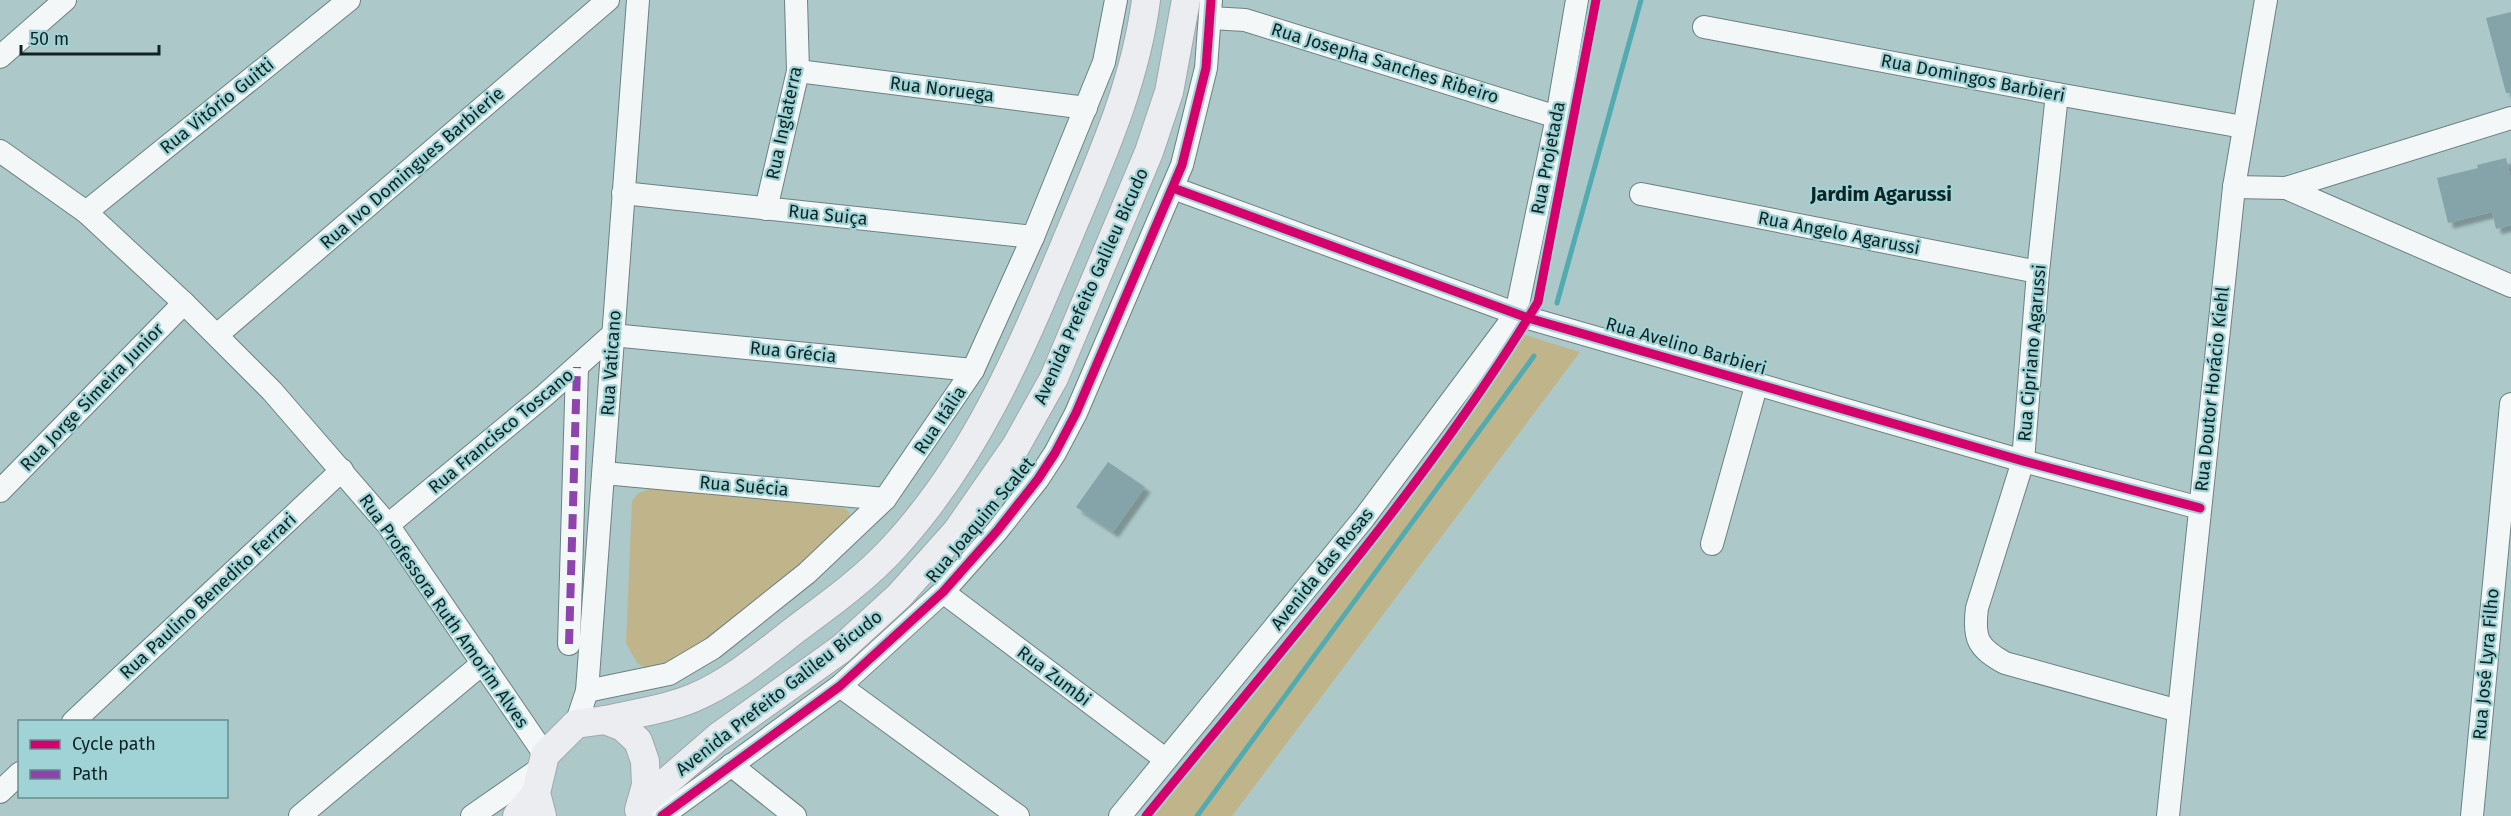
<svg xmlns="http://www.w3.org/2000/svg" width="2511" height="816" viewBox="0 0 2511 816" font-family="'Fira Sans',sans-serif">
<defs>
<filter id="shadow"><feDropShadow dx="5.5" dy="5.5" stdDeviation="1.5" flood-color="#0004"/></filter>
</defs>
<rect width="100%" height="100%" fill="#acc8c9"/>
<g fill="#c0b58a">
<polygon points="1525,335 1580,352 1232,816 1152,816 1416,488"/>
<polygon points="652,488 844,508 849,512 851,521 843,531 697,649 651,671 637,663 626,643 632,501 638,493"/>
</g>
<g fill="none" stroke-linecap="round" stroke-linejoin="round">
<g stroke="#52abb0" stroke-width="5">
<polyline points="1557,303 1641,0"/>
<polyline points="1197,816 1534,356"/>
</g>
</g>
<g fill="#84a4aa" filter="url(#shadow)">
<polygon points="2511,12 2511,93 2506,93 2486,18"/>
<polygon points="2506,158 2511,179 2511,225 2496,229 2492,212 2448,223 2437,178 2478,168 2477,165"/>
<polygon points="1108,462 1145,487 1113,532 1076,507"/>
</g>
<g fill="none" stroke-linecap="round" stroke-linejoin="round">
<g stroke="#6c8182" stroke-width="24">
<g id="minor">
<polyline points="1211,18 1245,20 1557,117"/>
<polyline points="1704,27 2057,94 2243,127"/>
<polyline points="0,57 65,0"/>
<polyline points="798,71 1086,108"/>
<path d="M2057 94 2038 272 2023 461 1977 608C1973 639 1978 648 2005 663L2179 711"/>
<polyline points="0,151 86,212 184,303 272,391 388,525 545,755"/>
<polyline points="2234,187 2286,188 2511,286"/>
<polyline points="1173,188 1528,318 2023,461 2200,508"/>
<polyline points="2286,188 2511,118"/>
<polyline points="623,193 1033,237"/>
<polyline points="1641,194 2038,272"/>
<polyline points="766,209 798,71 796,0"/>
<polyline points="86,212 349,0"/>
<polyline points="217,335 608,0"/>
<polyline points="604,473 885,499"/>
<polyline points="0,491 184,303"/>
<polyline points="388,525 545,395 612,335 973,370"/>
<polyline points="1712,544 1757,383"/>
<polyline points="943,592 1165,759"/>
<polyline points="569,644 577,367"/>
<polyline points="840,686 1018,816"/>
<polyline points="587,691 669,674 713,648 807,573 885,499 973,370 1033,237 1104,62 1116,0"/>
<polyline points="73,722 342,470"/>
<polyline points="576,724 587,691 638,0"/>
<polyline points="731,765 795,816"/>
<polyline points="0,792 20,773"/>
<polyline points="300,816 483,663"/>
<polyline points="472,816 541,768"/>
<polyline points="662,816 840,686 943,592 997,531 1038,479 1055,453 1076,413 1182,165 1206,68 1211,0"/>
<polyline points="1120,816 1364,518 1516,314 1557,117 1577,0"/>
<polyline points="2168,816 2234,187 2266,0"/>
<polyline points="2472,816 2511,404"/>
</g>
</g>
<g stroke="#a0a8af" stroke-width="30">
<g id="major">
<path d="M605 720C634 714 666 709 693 698 731 682 764 654 796 629 830 604 866 578 895 546 978 455 1022 347 1069 235 1101 158 1135 84 1146 0"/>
<polyline points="641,804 718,737 841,649 899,596 957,531 1016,446 1054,378 1149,152 1169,92 1186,0"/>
<polyline points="517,816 536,793"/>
<polyline points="542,816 536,793 545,755 576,724 605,720 623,727 638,741 645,761 646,785 639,810"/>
</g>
</g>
<use href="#minor" stroke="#f3f7f7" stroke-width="22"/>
<use href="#major" stroke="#ecedf1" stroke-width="28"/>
<polyline stroke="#8e44ad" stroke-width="8" stroke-dasharray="15 8" stroke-linecap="butt" points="569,644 577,367"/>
<g stroke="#a0d3d5" stroke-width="13">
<g id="cycleway">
<polyline points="1173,188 1528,318 2023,461 2200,508"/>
<polyline points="662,816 840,686 943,592 997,531 1038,479 1055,453 1076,413 1182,165 1206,68 1211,0"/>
<path d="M1146 816C1282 649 1426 486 1538 302L1596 0"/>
</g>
</g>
<use href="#cycleway" stroke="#d6006c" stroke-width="9"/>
</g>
<g text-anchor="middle" stroke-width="4.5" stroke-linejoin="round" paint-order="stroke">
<g font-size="18" fill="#0f2324" stroke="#a0d3d5">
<text transform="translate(1385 63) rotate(17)" y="6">Rua Josepha Sanches Ribeiro</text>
<text transform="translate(1973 78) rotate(11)" y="6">Rua Domingos Barbieri</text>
<text transform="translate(942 89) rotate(7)" y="6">Rua Noruega</text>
<text transform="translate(217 106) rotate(-39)" y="6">Rua Vitório Guitti</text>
<text transform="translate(784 123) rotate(-78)" y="6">Rua Inglaterra</text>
<text transform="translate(1548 158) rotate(-79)" y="6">Rua Projetada</text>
<text transform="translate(412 168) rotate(-41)" y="6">Rua Ivo Domingues Barbierie</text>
<text transform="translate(828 215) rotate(6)" y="6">Rua Suiça</text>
<text transform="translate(1839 233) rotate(11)" y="6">Rua Angelo Agarussi</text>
<text transform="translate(1091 286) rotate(-66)" y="6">Avenida Prefeito Galileu Bicudo</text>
<text transform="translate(1686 346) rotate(16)" y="6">Rua Avelino Barbieri</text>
<text transform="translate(793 352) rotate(6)" y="6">Rua Grécia</text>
<text transform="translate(2032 353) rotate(-85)" y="6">Rua Cipriano Agarussi</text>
<text transform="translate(611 363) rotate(-86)" y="6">Rua Vaticano</text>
<text transform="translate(2212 389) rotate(-84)" y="6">Rua Doutor Horácio Kiehl</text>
<text transform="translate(92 397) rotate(-46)" y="6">Rua Jorge Simeira Junior</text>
<text transform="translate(940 420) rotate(-56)" y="6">Rua Itália</text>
<text transform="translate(501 431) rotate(-40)" y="6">Rua Francisco Toscano</text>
<text transform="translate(744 486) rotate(5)" y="6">Rua Suécia</text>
<text transform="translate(980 520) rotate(-50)" y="6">Rua Joaquim Scalet</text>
<text transform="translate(1322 569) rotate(-51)" y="6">Avenida das Rosas</text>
<text transform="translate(208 596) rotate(-43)" y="6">Rua Paulino Benedito Ferrari</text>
<text transform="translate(444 611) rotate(55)" y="6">Rua Professora Ruth Amorim Alves</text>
<text transform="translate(2486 664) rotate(-85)" y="6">Rua José Lyra Filho</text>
<text transform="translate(1054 676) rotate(37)" y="6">Rua Zumbi</text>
<text transform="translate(779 693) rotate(-38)" y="6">Avenida Prefeito Galileu Bicudo</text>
</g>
<g font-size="20" font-weight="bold" fill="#0f2324" stroke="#a0d3d5">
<text x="1881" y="201">Jardim Agarussi</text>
</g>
</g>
<rect x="18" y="720" width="210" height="78" fill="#a0d3d5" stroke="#668d8e" stroke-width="1.5"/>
<rect x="30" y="740" width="30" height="9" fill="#d6006c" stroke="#668d8e" stroke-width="1.5"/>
<text x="72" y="750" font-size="18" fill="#0f2324">Cycle path</text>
<rect x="30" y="770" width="30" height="9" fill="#8e44ad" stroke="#668d8e" stroke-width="1.5"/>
<text x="72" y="780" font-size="18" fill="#0f2324">Path</text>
<path d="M21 45v9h138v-9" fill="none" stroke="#0f2324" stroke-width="3"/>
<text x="30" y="45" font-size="18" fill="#0f2324" stroke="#a0d3d5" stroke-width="4.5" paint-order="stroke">50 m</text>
</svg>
